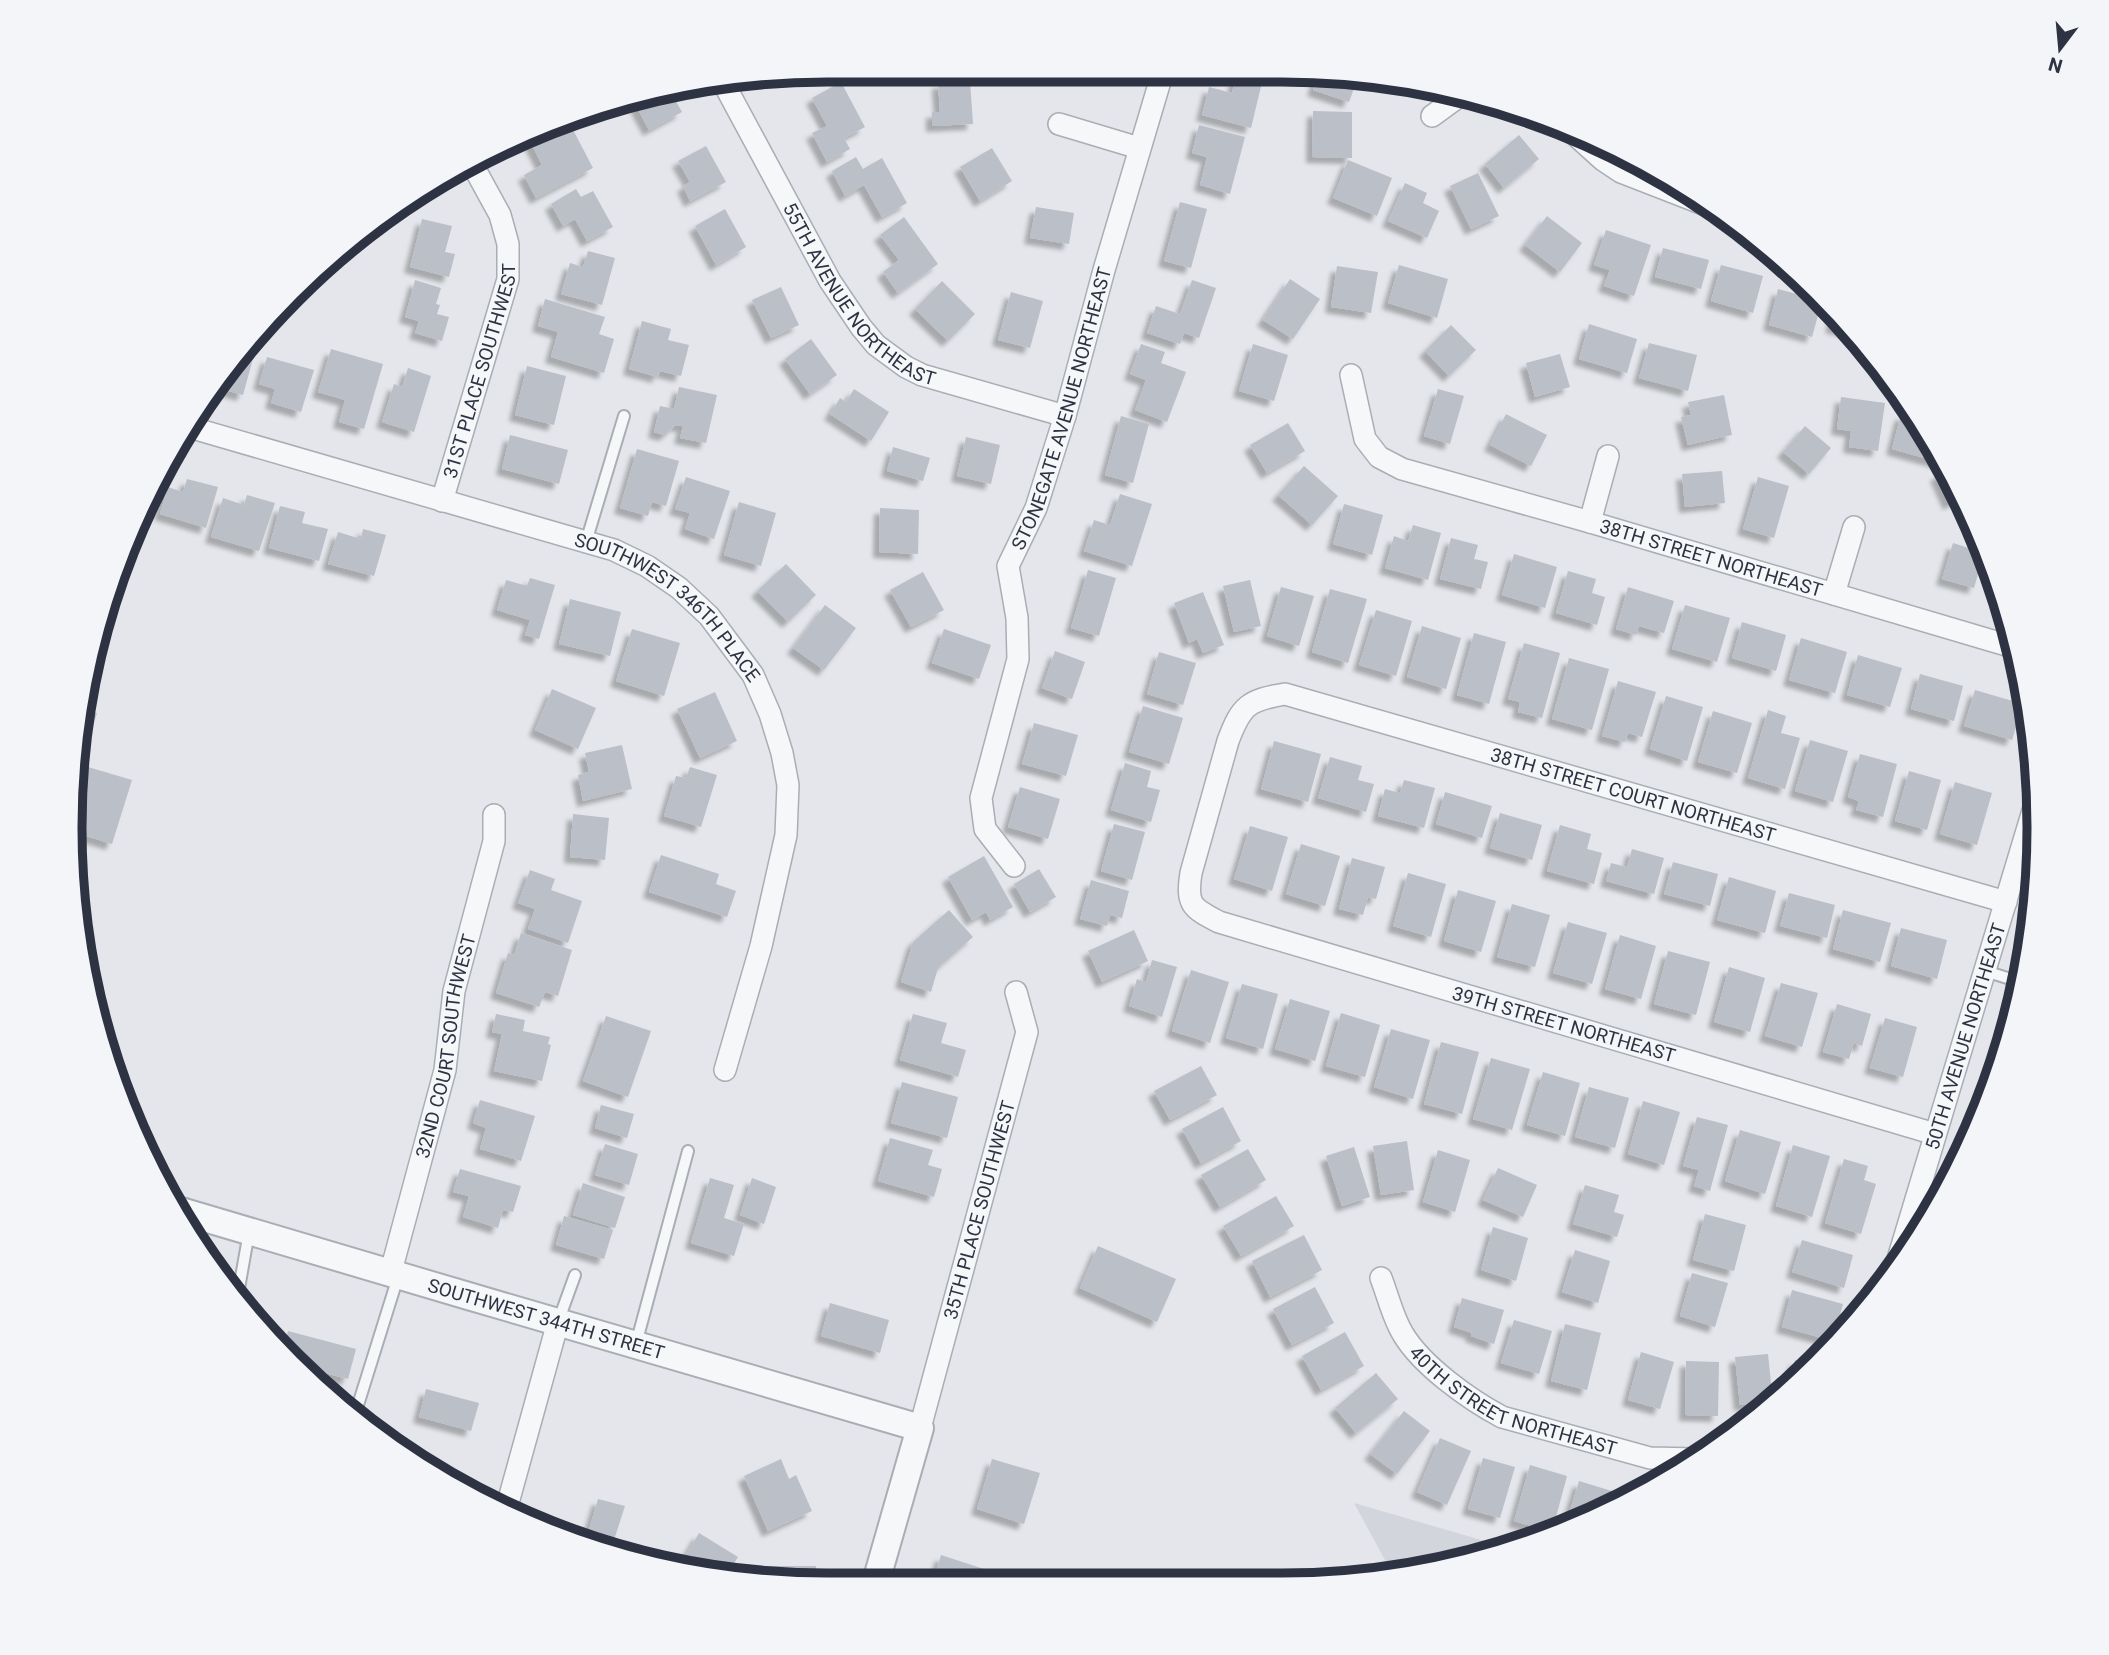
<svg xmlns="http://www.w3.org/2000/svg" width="2109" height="1655" viewBox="0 0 2109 1655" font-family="Roboto,sans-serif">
<defs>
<filter id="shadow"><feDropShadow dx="-6" dy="6" stdDeviation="2" flood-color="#0004"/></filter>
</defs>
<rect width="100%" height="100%" fill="#e4e6eb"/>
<polygon fill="#d2d5dc" points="1354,1503 1509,1548 1391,1571"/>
<g fill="#bbbfc7" filter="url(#shadow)">
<polygon points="1237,71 1252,71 1264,74 1251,128 1202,115 1209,87 1232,93"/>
<polygon points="1319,72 1331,72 1358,77 1349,102 1313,90"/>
<polygon points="970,81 973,124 932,126 932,112 940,112 938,83"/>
<polygon points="841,82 865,127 844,138 850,149 827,162 812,133 827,126 812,98"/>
<polygon points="670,91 682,112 649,130 631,96"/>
<polygon points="1313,111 1352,112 1352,158 1312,157"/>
<polygon points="569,122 593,168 536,198 524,175 542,165 530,141"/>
<polygon points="1199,125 1245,137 1230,194 1200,185 1207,157 1192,153"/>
<polygon points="1519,135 1539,159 1504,188 1485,164"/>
<polygon points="706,146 726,182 690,201 683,186 690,182 678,161"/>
<polygon points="992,148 1012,181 980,201 960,167"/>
<polygon points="856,157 863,169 882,158 907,203 882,217 864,185 845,196 832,171"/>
<polygon points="1348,160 1392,178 1377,216 1333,198"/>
<polygon points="1478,173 1499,216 1471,229 1450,186"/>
<polygon points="1405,183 1427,193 1423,203 1439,211 1427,238 1388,221"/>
<polygon points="576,189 581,197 593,191 613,227 587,241 575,219 563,226 551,204"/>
<polygon points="1180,202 1207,209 1191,268 1164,261"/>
<polygon points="1036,207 1074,213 1069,244 1030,238"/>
<polygon points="725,209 746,247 716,265 695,226"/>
<polygon points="1547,216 1582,243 1560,272 1525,245"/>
<polygon points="904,217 938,264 898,293 883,272 899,260 880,235"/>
<polygon points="422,219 452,226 445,252 455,254 449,277 410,267"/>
<polygon points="1606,230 1651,245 1634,296 1604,286 1610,270 1594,265"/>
<polygon points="1663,248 1709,260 1701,289 1655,277"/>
<polygon points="588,251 615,258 602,305 561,294 570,263 583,267"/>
<polygon points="1399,265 1448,279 1437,318 1388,303"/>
<polygon points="1721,265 1763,276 1753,313 1711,301"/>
<polygon points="1337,266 1378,272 1371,313 1331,307"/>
<polygon points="1290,279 1320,299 1293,339 1263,320"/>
<polygon points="415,280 441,288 436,304 440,305 437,314 449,317 442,341 415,333 419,321 405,317"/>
<polygon points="1192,280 1216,288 1199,338 1184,333 1180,344 1147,333 1156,306 1180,314"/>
<polygon points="942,281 975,314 948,341 915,309"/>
<polygon points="781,287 799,325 771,338 752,300"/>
<polygon points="1778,289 1822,301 1812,337 1769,325"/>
<polygon points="1011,292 1043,301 1030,348 998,340"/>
<polygon points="545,299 605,317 599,334 614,339 604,373 551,357 558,332 538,326"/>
<polygon points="1835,312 1851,328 1855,333 1831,327"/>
<polygon points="642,321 671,329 668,340 689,345 681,376 660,371 658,377 629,369"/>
<polygon points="1589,324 1637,339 1627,373 1579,359"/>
<polygon points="1451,325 1476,350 1449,376 1425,351"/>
<polygon points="260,333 243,395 218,388"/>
<polygon points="811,339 837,375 810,394 785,359"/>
<polygon points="1649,343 1697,355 1688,391 1639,378"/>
<polygon points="1141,344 1165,352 1161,363 1186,372 1167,422 1135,410 1146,380 1130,374"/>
<polygon points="1253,344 1288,355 1274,401 1239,391"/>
<polygon points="331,349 383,364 364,429 339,422 345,400 318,392"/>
<polygon points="1560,354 1570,387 1535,397 1526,363"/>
<polygon points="267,357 314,370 301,412 271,403 275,389 259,384"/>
<polygon points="527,366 566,376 554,425 515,415"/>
<polygon points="408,368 431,376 414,432 382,422 394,384 402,387"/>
<polygon points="679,387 717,395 706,443 680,438 683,426 676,425 665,435 654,432 660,406 674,409"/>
<polygon points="854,389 889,412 871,441 830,414 840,398 846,402"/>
<polygon points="1438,389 1464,396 1450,444 1424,436"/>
<polygon points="1724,395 1732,435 1688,445 1681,417 1691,415 1688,402"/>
<polygon points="1841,397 1885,403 1878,451 1849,447 1851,431 1837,429"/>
<polygon points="1506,414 1547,435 1531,466 1490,445"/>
<polygon points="1901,414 1915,418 1937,448 1940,455 1939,462 1892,449"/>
<polygon points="1121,416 1149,424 1133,483 1105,475"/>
<polygon points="1288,423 1305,451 1267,473 1250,445"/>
<polygon points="1805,426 1831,448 1809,474 1783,452"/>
<polygon points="510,435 568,450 559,484 502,469"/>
<polygon points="966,437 1000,445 991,484 957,476"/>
<polygon points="893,447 930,458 923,481 887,471"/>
<polygon points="637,449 679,461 666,506 652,502 648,516 620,508"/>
<polygon points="1304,466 1338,496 1312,525 1278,495"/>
<polygon points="1947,470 1960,498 1949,504 1936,475"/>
<polygon points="1722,471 1725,503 1685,507 1682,474"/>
<polygon points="686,477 730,491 714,539 685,529 690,513 675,509"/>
<polygon points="1758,477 1789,486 1774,538 1743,529"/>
<polygon points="187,479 218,487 206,528 160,514 168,487 183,492"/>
<polygon points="1120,494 1152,504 1132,566 1084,551 1094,520 1110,525"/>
<polygon points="247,495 275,503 259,551 211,537 223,498 244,505"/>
<polygon points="739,502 776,513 761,566 724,555"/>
<polygon points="1344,504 1383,515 1372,555 1333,544"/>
<polygon points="280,506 305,512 302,523 328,529 319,561 269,548"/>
<polygon points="880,508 919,510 918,554 879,552"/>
<polygon points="1413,525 1441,533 1428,580 1385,568 1394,536 1408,541"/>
<polygon points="363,529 386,535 374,576 328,564 338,532 361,539"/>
<polygon points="1451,538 1478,545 1474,559 1488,562 1481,589 1440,579"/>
<polygon points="1953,543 1984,553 1974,588 1942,579"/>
<polygon points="1514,554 1557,567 1545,608 1502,595"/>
<polygon points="786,564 816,595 788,622 757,591"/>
<polygon points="1088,570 1116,578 1099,636 1071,628"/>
<polygon points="1568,571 1596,579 1592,593 1605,597 1597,625 1556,613"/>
<polygon points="923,572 944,610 911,627 890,590"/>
<polygon points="530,578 555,585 539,639 525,635 530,620 497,610 506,580 527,586"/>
<polygon points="1250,580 1261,626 1234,632 1223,586"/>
<polygon points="1281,587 1314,596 1299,646 1267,636"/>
<polygon points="1628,587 1674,601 1664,633 1639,626 1636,635 1616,629"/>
<polygon points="1330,589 1367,599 1348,663 1312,652"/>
<polygon points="1203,592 1224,645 1203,653 1197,639 1189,643 1174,603"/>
<polygon points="570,599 621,612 610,656 559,644"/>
<polygon points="825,605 856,628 824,670 793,648"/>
<polygon points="1685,605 1730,618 1717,662 1672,649"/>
<polygon points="1376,610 1412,621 1396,676 1359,665"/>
<polygon points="1742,622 1786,635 1776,671 1732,658"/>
<polygon points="1422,626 1461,638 1446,689 1407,677"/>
<polygon points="632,629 680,643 664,696 616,681"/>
<polygon points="944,629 991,645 979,679 932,663"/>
<polygon points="1474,633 1506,642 1489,704 1457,695"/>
<polygon points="1801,638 1847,652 1835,693 1789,680"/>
<polygon points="1524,643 1560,653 1542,718 1518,712 1520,702 1508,699"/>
<polygon points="1055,651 1085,662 1072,699 1042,688"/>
<polygon points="1159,652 1196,663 1183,705 1147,694"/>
<polygon points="1858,655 1902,668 1890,707 1847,695"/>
<polygon points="1569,658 1609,669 1592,730 1552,719"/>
<polygon points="1920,674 1963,686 1954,721 1911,709"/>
<polygon points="1618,681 1656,692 1642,737 1628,733 1625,742 1602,736"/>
<polygon points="552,689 596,708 578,749 535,730"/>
<polygon points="1975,690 2023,704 2012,740 1964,726"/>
<polygon points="715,692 737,741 700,758 677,709"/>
<polygon points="1666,696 1703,707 1687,761 1650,749"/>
<polygon points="1143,706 1183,718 1169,764 1129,752"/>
<polygon points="85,710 97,713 86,750 80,749"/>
<polygon points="1768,710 1786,716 1781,733 1800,738 1785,789 1748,778"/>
<polygon points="1713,711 1752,723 1737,773 1698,762"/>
<polygon points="1034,723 1078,735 1066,776 1022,764"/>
<polygon points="1810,740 1848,751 1833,802 1795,791"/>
<polygon points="1274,741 1321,754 1308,802 1261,789"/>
<polygon points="622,745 632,789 583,801 578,775 589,772 585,753"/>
<polygon points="1860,754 1897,764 1883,817 1856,810 1859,801 1848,797"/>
<polygon points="1330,757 1362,766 1358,780 1374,784 1366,812 1318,798"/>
<polygon points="1125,763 1151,771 1147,787 1160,790 1151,822 1111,810"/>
<polygon points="88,767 132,780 112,844 70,831 71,820"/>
<polygon points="690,767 717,775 701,827 664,816 676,776 686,778"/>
<polygon points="1909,771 1941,780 1927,830 1895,821"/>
<polygon points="1404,780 1435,788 1424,828 1378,816 1385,789 1400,793"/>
<polygon points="1955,782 1992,793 1977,845 1940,834"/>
<polygon points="1020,787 1060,799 1048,839 1008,827"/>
<polygon points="1445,792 1492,806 1482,838 1436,824"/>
<polygon points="1500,813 1542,825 1532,860 1490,848"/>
<polygon points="573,814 609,818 605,860 570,857"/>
<polygon points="1114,824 1145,832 1132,880 1101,871"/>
<polygon points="1560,825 1591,834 1587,849 1602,853 1594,884 1547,871"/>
<polygon points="1250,826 1288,837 1272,891 1234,879"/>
<polygon points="1301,844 1340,856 1325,906 1286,894"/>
<polygon points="1632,849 1664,858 1654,894 1606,881 1611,863 1627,867"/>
<polygon points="661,855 719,874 716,884 736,891 727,917 649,892"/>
<polygon points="984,856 1013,907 990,920 986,912 972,920 948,877"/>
<polygon points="1352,858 1385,867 1376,899 1368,897 1363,915 1339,909"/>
<polygon points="1673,862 1718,874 1710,906 1664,894"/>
<polygon points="1039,869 1056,897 1030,912 1014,884"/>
<polygon points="530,870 555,879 551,890 582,901 568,943 528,929 535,909 518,903"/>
<polygon points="1408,873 1446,884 1431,937 1393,926"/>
<polygon points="1729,877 1776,891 1765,933 1717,920"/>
<polygon points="1091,880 1129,891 1122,918 1110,915 1107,926 1080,919"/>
<polygon points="1458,890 1496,901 1481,952 1444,941"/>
<polygon points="1789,893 1835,905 1827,938 1780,926"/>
<polygon points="1512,904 1550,915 1535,967 1497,957"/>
<polygon points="949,910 973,937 938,968 931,992 901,982 913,942"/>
<polygon points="1843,910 1891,923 1880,962 1833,949"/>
<polygon points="1568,922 1607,933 1592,984 1553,973"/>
<polygon points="1901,928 1947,940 1937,979 1891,966"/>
<polygon points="1134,930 1148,961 1102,982 1088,951"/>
<polygon points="521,933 572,950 558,996 545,992 539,1007 496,993 508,953 514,955"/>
<polygon points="1620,935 1656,946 1641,999 1605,989"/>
<polygon points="1668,951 1710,962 1696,1015 1654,1004"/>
<polygon points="1152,960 1177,967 1162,1017 1129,1006 1137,979 1146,982"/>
<polygon points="1729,967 1765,978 1750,1032 1714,1022"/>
<polygon points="1191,970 1229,982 1210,1043 1172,1031"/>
<polygon points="1781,983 1818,993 1802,1047 1765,1036"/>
<polygon points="1242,984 1278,994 1263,1049 1226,1038"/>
<polygon points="1290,999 1330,1011 1315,1061 1275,1049"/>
<polygon points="1837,1004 1871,1014 1862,1046 1854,1043 1849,1059 1823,1052"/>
<polygon points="1341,1013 1380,1025 1365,1077 1326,1066"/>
<polygon points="496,1014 525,1020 523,1031 550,1037 548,1044 551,1045 542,1081 494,1071 502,1034 492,1032"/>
<polygon points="913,1014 947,1023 941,1043 966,1050 958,1077 900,1060"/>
<polygon points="606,1016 651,1031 628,1097 583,1081"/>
<polygon points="1885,1018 1917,1027 1903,1077 1870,1068"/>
<polygon points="1391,1029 1430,1040 1413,1099 1374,1087"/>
<polygon points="1441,1042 1479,1052 1462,1114 1424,1104"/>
<polygon points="1491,1058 1530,1069 1512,1130 1473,1119"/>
<polygon points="1201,1066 1217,1095 1170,1120 1154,1091"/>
<polygon points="1543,1072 1580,1083 1565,1136 1527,1125"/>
<polygon points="902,1082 958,1097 947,1138 891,1123"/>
<polygon points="1589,1087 1629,1098 1615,1148 1575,1137"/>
<polygon points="480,1100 535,1116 521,1161 480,1149 486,1128 473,1123"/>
<polygon points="1643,1101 1680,1112 1664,1165 1628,1154"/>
<polygon points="601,1105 634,1114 627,1138 595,1128"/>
<polygon points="1223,1107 1241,1141 1201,1163 1182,1129"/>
<polygon points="1697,1117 1728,1125 1710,1191 1694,1186 1699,1170 1683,1166"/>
<polygon points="1740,1130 1781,1142 1765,1194 1725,1181"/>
<polygon points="890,1138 933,1150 928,1165 942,1169 934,1197 878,1181"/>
<polygon points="1407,1141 1414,1190 1381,1195 1373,1146"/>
<polygon points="605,1144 638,1154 629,1185 595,1175"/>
<polygon points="1793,1145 1830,1156 1812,1217 1776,1206"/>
<polygon points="1354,1147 1370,1197 1342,1206 1326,1156"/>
<polygon points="1248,1149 1266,1180 1220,1207 1201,1175"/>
<polygon points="1438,1150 1470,1160 1455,1212 1423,1202"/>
<polygon points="1844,1159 1868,1166 1864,1180 1876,1184 1861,1234 1825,1223"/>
<polygon points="1498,1168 1537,1185 1523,1217 1483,1200"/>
<polygon points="460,1169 521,1186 513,1212 503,1210 498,1228 463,1217 469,1196 453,1192"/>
<polygon points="710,1178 734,1185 724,1218 744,1224 734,1256 691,1243"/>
<polygon points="752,1178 776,1187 764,1224 740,1215"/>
<polygon points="583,1183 625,1197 615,1228 573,1215"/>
<polygon points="1585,1185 1619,1195 1614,1212 1624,1215 1617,1237 1573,1224"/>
<polygon points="1276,1196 1294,1226 1241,1256 1223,1226"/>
<polygon points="1705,1214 1746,1225 1734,1271 1693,1260"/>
<polygon points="564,1216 613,1230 604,1259 556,1245"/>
<polygon points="1493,1227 1528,1238 1516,1281 1481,1270"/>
<polygon points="1304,1235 1322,1270 1270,1297 1252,1261"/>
<polygon points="1802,1240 1853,1255 1844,1288 1792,1272"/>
<polygon points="1098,1246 1176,1279 1157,1322 1080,1288"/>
<polygon points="1575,1250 1610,1261 1598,1303 1562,1292"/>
<polygon points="1692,1273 1728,1283 1715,1327 1680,1316"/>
<polygon points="1315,1287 1334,1323 1292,1345 1273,1309"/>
<polygon points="1792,1290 1843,1304 1833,1341 1782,1327"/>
<polygon points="1462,1298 1504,1310 1494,1344 1471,1336 1472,1333 1454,1327"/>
<polygon points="830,1303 889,1320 880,1353 821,1336"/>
<polygon points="1514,1320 1552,1331 1539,1374 1501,1363"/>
<polygon points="1565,1324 1601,1333 1587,1390 1551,1381"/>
<polygon points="288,1331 356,1349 348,1379 294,1365 283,1351"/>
<polygon points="1345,1332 1364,1366 1321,1390 1302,1356"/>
<polygon points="1641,1352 1674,1362 1660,1409 1628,1400"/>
<polygon points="1768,1354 1773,1402 1740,1405 1735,1357"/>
<polygon points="1795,1360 1811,1365 1786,1392"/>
<polygon points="1686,1361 1719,1362 1718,1416 1685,1415"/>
<polygon points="1376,1373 1398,1399 1356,1433 1335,1408"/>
<polygon points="426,1389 479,1403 471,1431 419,1417"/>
<polygon points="1404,1411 1430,1431 1397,1474 1370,1454"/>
<polygon points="1440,1438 1471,1451 1447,1505 1417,1492"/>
<polygon points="1483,1458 1515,1467 1500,1518 1468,1509"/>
<polygon points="781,1459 789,1479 796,1475 812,1511 768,1531 744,1476"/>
<polygon points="992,1459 1040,1473 1024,1524 977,1509"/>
<polygon points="1530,1465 1567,1476 1552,1532 1514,1521"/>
<polygon points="453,1478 496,1492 493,1503 452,1481"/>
<polygon points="1579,1481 1615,1492 1611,1506 1565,1527"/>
<polygon points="598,1499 625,1506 613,1543 587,1536"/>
<polygon points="558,1528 581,1530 580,1540 557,1533"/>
<polygon points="699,1533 738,1557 727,1575 677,1570"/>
<polygon points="941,1555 984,1569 979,1584 932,1585"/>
<polygon points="769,1566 816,1566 816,1584 769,1579"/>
<polygon points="1261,1571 1269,1584 1242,1584"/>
</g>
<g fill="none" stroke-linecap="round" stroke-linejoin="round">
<g stroke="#a9adb5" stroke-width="14">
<g id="service">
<polyline points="586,542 624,416"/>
<polyline points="1985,971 2020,982"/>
<polyline points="238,1294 249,1232"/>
<polyline points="558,1322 575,1275"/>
<polyline points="636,1344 688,1151"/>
<polyline points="351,1412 358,1405 398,1277"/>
</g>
</g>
<g stroke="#a9adb5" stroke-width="24">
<g id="minor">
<path id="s1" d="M724 84 830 281 861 327 876 345 906 367 922 375 1065 416"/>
<polyline points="1432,116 1458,97"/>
<polyline points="1059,124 1139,148"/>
<polyline points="1572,132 1603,160 1621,172 1706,205"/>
<path id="s2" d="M1351 375 1365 439 1379 457 1402 469 1590 522 2013 647"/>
<path id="s3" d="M189 427 614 550 647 566 679 588 709 616 753 675 770 714 782 753 788 785 786 835 761 946 725 1070"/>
<path id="s4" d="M442 501 508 279V244L500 215 471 162"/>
<polyline points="1590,522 1608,456"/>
<polyline points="1834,594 1854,527"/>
<path id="s5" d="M1014 866 985 829 981 798 1018 659 1017 618 1008 566 1036 508 1065 416 1104 270 1163 71"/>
<path id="s6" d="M1935 1134 1219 922C1192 908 1186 905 1191 873L1228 741C1241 706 1248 700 1285 694L2006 902"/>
<path id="s7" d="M1895 1269 2035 804"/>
<path id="s8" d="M390 1275 445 1070 454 991 494 841V815"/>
<path id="s9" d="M1381 1278C1388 1296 1393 1318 1403 1334 1422 1366 1470 1400 1502 1417L1650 1458 1695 1459"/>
<path id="s10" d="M920 1428 1027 1032 1016 992"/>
<polyline points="506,1510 558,1322"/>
</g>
</g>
<g stroke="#a9adb5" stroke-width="30">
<g id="tertiary">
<path id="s11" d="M174 1209C422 1284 672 1354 920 1428L875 1585"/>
</g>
</g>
<use href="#service" stroke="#f6f7f9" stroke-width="10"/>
<use href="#minor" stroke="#f6f7f9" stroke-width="21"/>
<use href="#tertiary" stroke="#f6f7f9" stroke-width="26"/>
</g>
<g text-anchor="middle" stroke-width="5" stroke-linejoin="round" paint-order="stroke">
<g font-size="19" fill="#2d3342" stroke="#f3f5f8">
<text dy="7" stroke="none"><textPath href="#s1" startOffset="254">55TH AVENUE NORTHEAST</textPath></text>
<text dy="7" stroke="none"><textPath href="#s4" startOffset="136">31ST PLACE SOUTHWEST</textPath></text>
<text dy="7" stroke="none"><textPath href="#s5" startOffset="483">STONEGATE AVENUE NORTHEAST</textPath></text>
<text dy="7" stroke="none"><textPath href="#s2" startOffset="436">38TH STREET NORTHEAST</textPath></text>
<text dy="7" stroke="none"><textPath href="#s3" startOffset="520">SOUTHWEST 346TH PLACE</textPath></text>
<text dy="7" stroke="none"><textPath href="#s6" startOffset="1390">38TH STREET COURT NORTHEAST</textPath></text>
<text transform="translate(1564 1024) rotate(16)" y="7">39TH STREET NORTHEAST</text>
<text dy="7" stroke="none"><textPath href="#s7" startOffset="243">50TH AVENUE NORTHEAST</textPath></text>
<text dy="7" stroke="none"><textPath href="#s8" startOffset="236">32ND COURT SOUTHWEST</textPath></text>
<text dy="7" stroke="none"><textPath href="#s10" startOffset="226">35TH PLACE SOUTHWEST</textPath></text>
<text dy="7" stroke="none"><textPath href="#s11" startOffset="388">SOUTHWEST 344TH STREET</textPath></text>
<text dy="7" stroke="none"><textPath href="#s9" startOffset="194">40TH STREET NORTHEAST</textPath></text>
</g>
</g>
<path d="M0 0H2109V1655H0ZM827 82H1282A745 745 0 0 1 2027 827V828A745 745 0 0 1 1282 1573H827A745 745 0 0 1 82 828V827A745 745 0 0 1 827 82Z" fill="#f3f5f8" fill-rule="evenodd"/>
<path fill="none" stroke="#2d3342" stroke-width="9" d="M827 82H1282A745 745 0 0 1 2027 827V828A745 745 0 0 1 1282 1573H827A745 745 0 0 1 82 828V827A745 745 0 0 1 827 82Z"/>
<g transform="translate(2060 49) rotate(196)" stroke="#f3f5f8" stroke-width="5" paint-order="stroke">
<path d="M0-5L12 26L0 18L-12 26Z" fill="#2d3342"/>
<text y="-10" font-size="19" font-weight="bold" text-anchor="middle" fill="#2d3342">N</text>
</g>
</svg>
